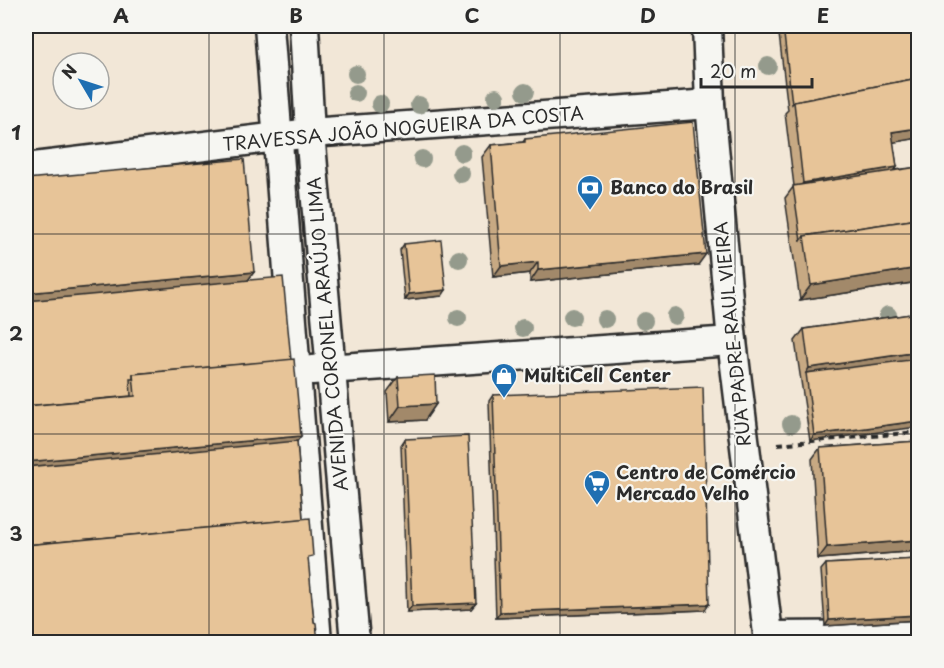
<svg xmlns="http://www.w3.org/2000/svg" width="944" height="668" viewBox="0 0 944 668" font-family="'Playpen Sans',sans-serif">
<rect width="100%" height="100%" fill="#f2e7d7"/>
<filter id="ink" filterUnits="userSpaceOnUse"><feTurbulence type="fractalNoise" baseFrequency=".0167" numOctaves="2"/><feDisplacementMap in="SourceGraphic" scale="12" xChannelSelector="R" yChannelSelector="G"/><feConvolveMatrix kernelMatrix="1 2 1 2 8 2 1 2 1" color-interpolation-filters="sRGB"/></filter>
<g filter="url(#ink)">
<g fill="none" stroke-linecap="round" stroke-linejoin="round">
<g stroke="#2b2b2b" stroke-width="33">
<g id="street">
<polyline points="269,26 317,642"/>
<polyline points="304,26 310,133 355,642"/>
<polyline points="707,26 710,104 732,341 769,642"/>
<polyline points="26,168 310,133 710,104"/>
<polyline points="312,370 732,341"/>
<polyline points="769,636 918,635"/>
</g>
</g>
<g stroke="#2b2b2b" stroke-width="4" stroke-dasharray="6 4.5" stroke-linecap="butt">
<polyline points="778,444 918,432"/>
<polyline points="650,640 736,637"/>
<polyline points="599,642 640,641"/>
</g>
<use href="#street" stroke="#f6f6f2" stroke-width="28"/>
</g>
<g fill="#949a8c">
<circle cx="768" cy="66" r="9"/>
<circle cx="356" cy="74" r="9"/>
<circle cx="525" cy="92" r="9"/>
<circle cx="356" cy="93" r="9"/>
<circle cx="496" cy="97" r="9"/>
<circle cx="380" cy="104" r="9"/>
<circle cx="419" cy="105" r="9"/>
<circle cx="462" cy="153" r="9"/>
<circle cx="422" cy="159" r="9"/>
<circle cx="461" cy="174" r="9"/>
<circle cx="459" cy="259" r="9"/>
<circle cx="888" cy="315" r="9"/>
<circle cx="675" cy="316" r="9"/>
<circle cx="572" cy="317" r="9"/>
<circle cx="458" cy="318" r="9"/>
<circle cx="605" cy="319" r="9"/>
<circle cx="644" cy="321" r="9"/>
<circle cx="523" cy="328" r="9"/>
<circle cx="791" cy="424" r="9"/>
</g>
<g fill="#c7a983" stroke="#2b2b2b" stroke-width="1.5">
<polygon points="778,26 918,26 918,138 893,142 897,167 895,170 918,167 918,282 800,300 785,198 794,186 785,113 788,110"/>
<polygon points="525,139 698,265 530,282 530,273 493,277 482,157 491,145 523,142"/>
<polygon points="26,179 254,272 247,281 297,441 303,519 308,563 314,622 26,642"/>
<polygon points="404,244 442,296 405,300 400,250"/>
<polygon points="918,313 810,441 795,341 804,329"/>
<polygon points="398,377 436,404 425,420 389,422 387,392"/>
<polygon points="493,395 709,604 705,610 496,618 489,401"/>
<polygon points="405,439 476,603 471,609 407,612 401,445"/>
<polygon points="918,441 918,551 818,559 812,459 820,448"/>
<polygon points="918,559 918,620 825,626 821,570 826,564"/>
</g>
<g fill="#a2896a" stroke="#2b2b2b" stroke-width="1.5">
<polygon points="918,128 918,138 884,144 892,132"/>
<polygon points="897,167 889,179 795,194 803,183"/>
<polygon points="706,254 698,265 530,282 538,270"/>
<polygon points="538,262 530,273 493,277 501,266"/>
<polygon points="918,268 918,282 800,300 811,285"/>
<polygon points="254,272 243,287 26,307 26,293"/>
<polygon points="446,290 442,296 405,300 409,294"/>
<polygon points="918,352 918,363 806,373 809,368"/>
<polygon points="436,404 425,420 389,422 400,406"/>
<polygon points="918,421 918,427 810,441 814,435"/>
<polygon points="301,436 293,447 26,473 26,462"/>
<polygon points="918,540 918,551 818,559 827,547"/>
<polygon points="476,603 471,609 407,612 412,606"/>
<polygon points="709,604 705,610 496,618 500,612"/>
<polygon points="918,615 918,620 825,626 829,620"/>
</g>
<g fill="#e7c498" stroke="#2b2b2b" stroke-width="1.5">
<polygon points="783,26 918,26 918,78 794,102 792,104"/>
<polygon points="918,78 918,128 892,132 897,167 803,183 794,102"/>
<polygon points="693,122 706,254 538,270 538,262 501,266 491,145 525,142 525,139"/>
<polygon points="244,159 254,272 26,293 26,179"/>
<polygon points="918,167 918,219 804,236 801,241 793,186"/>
<polygon points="918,219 918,268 811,285 804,236"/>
<polygon points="441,240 446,290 409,294 404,244"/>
<polygon points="283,277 291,360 133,374 133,379 130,379 131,396 26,406 26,301"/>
<polygon points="918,313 918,352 809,368 804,329"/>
<polygon points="294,359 301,436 26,462 26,406 135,396 133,374"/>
<polygon points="918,359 918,421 814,435 806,373"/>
<polygon points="435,375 436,404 400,406 398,377"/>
<polygon points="703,387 709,604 500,612 493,395"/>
<polygon points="468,436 476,603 412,606 405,439"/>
<polygon points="297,441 303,519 26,545 26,467"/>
<polygon points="918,441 918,540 827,547 820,448"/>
<polygon points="310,518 313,556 308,557 314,622 316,623 318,642 26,642 26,545"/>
<polygon points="918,559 918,615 829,620 826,564"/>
<rect x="637" y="640" width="127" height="2"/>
</g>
</g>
<path fill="none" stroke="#2b2b2b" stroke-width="1.5" stroke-opacity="0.55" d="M209 26V642M384 26V642M560 26V642M735 26V642M26 234H918M26 434H918"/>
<defs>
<g id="bank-pin" transform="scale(1.35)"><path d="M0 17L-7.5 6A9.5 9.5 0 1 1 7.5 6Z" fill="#1f6fb2" stroke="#f6f6f2"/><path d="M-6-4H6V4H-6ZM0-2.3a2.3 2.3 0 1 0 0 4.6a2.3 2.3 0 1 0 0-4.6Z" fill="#fff"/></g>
<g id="shop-pin" transform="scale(1.35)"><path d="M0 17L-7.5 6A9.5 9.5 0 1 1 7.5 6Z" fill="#1f6fb2" stroke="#f6f6f2"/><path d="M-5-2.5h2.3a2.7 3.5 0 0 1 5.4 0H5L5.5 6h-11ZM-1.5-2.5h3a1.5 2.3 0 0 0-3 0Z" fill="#fff"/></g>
<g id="supermarket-pin" transform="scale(1.35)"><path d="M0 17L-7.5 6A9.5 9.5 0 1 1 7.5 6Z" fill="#1f6fb2" stroke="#f6f6f2"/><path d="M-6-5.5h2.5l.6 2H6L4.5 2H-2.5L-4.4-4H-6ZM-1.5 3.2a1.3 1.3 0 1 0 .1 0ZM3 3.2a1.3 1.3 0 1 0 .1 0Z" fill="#fff"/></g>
</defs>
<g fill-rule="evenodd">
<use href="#bank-pin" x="590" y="188"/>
<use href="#shop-pin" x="504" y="376"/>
<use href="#supermarket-pin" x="597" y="483"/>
</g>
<g text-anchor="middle" stroke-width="4.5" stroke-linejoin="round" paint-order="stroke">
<g font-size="18" fill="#2b2b2b" stroke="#f6f6f2">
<text transform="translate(403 129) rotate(-5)" y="6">TRAVESSA JOÃO NOGUEIRA DA COSTA</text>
<text transform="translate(328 334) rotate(-95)" y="6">AVENIDA CORONEL ARAÚJO LIMA</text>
<text transform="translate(733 334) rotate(-96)" y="6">RUA PADRE RAUL VIEIRA</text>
</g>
<g font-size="18" font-weight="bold" fill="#2b2b2b" stroke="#f6f6f2" text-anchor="start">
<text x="610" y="194">Banco do Brasil</text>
<text x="524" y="382">MultiCell Center</text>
<text x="616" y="479">Centro de Comércio<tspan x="616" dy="21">Mercado Velho</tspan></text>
</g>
</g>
<rect width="944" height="668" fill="none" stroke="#f6f6f2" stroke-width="66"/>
<g transform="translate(81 81) rotate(309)"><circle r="28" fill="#f6f6f2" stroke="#a5a5a2" stroke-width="1.5"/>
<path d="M0-4.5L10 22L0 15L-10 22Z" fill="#1f6fb2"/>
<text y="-9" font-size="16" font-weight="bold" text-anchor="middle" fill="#2b2b2b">N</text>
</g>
<path d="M701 78v9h111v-9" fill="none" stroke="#2b2b2b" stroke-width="3"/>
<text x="710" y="78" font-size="18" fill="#2b2b2b" stroke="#f6f6f2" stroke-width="4.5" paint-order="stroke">20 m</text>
<rect x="33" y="33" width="878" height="602" fill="none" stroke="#2b2b2b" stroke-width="2"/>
<g font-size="20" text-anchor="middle" font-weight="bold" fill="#2b2b2b">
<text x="121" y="23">A</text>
<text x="296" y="23">B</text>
<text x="472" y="23">C</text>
<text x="648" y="23">D</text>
<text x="823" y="23">E</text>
<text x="16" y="140">1</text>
<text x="16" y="341">2</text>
<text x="16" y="541">3</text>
</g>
</svg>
